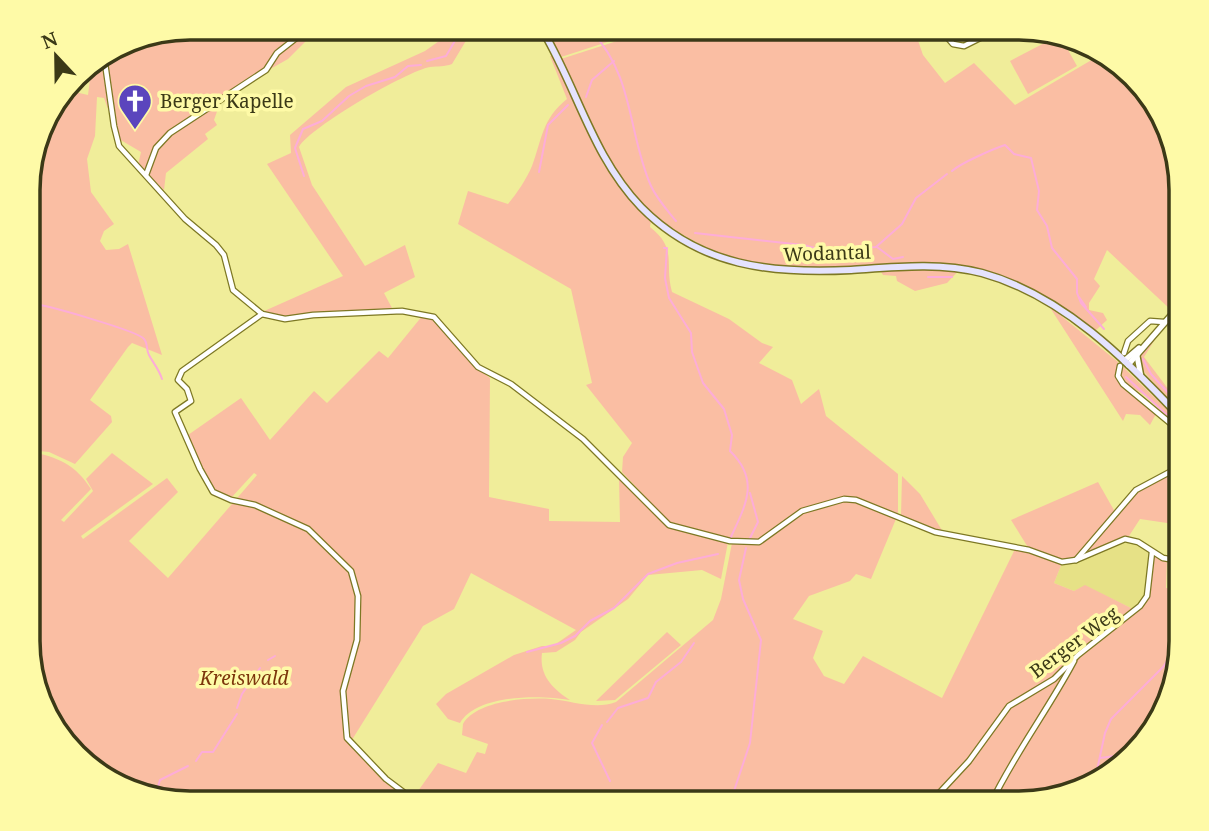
<svg xmlns="http://www.w3.org/2000/svg" width="1209" height="831" viewBox="0 0 1209 831" font-family="'Noto Serif',serif">
<rect width="100%" height="100%" fill="#f0ed9a"/>
<polygon fill="#e6e186" points="1124,541 1137,543 1150,553 1145,596 1133,609 1085,586 1074,591 1054,583 1062,563"/>
<g fill="#fabea3">
<path d="M914 29 923 55 945 83 974 63 1015 105 1100 55 1117 61 1159 110 1181 180V301L1171 310 1107 250 1094 279 1100 286 1089 303V310L1103 313 1107 320 1095 331 1060 306 963 266 947 283 915 291 897 281 896 276 883 275 880 270 895 268V263C854 266 808 273 767 266 699 254 636 214 603 151 587 122 575 90 561 59L645 32Z"/>
<polygon points="625,32 626,36 561,57 547,33"/>
<path d="M449 34H470L452 64C444 67 438 66 430 67 407 71 310 127 299 147L312 185 365 266 405 245 415 277 384 293 393 310 287 317 262 312 343 276 267 164 291 153 290 135 346 87 425 51Z"/>
<polygon points="312,35 288,59 217,99 220,103 214,120 217,125 205,134 208,139 166,173 164,190 147,174 158,147 146,173 138,165 141,152 119,139 104,98 97,97 95,136 87,159 91,192 114,224 104,231 100,241 106,250 119,249 128,244 162,355 132,343 128,347 90,400 111,416 112,422 75,464 49,452 29,450 29,169 50,110 66,90 88,95 92,63 103,57 103,66 106,66 106,55 138,37"/>
<polygon points="1054,38 1063,41 1077,66 1028,94 1010,61"/>
<path d="M550 56H553L604 165 651 221 650 227C678 249 664 263 672 292L729 319 762 343 773 347 759 363 792 380 801 404 819 389 826 416 898 474V514L855 498H838L798 511 763 540 736 541 670 523 622 472 623 457 632 443 586 385 592 383 571 289 458 224 468 191 508 204C517 193 526 180 532 166 542 139 542 119 567 99Z"/>
<polygon points="1049,306 1118,362 1117,378 1157,412 1150,425 1140,415 1126,414 1123,421"/>
<path d="M423 315C447 322 468 362 490 378L489 497 549 509V521L620 522 619 477 668 527 728 542 721 579 702 570 648 575 628 599 581 632 575 640 556 652 542 653C539 675 552 688 570 700 540 695 477 694 460 723L448 719 436 704 446 694 514 655 542 646H553L576 630 471 573 454 609 423 626 350 743 385 779 417 803H180L92 770 50 721 29 661V452C57 456 76 465 91 489L61 520 64 522 93 491 86 479 112 453 153 484 81 536 83 539 167 478 178 492 129 541 168 578 257 475 254 473 231 498C202 487 197 464 188 435L241 398 270 440 314 391 327 403 379 351 388 358Z"/>
<polygon points="1155,335 1157,336 1144,357 1172,394 1181,384 1181,414 1139,366 1141,352"/>
<polygon points="1122,366 1181,423 1181,429 1149,398 1125,383 1120,372"/>
<polygon points="1181,467 1181,494 1169,502 1181,519 1181,560 1173,559 1174,524 1140,519 1127,539 1109,543 1079,558 1137,491"/>
<polygon points="902,476 920,494 943,532 901,515"/>
<polygon points="1098,482 1115,512 1075,559 1063,560 1029,549 1011,520"/>
<path d="M841 501 858 502 896 519 871 579 856 574 850 581 809 596 793 619 823 631 813 658 824 676 844 684 863 656 942 698 1015 549 1062 563 1054 583 1074 591 1085 585 1133 609 1095 635 1099 639C1144 608 1147 608 1152 554L1167 561 1166 588 1181 590V651L1148 739 1091 786 1019 803H419L413 798 438 763 466 773 477 752 485 754 488 744 462 735 463 724C476 701 526 697 551 699 572 701 596 710 616 702L713 620 721 599 732 543 766 541 801 513Z"/>
<polygon points="667,632 681,645 615,700 596,701"/>
</g>
<g fill="none" stroke-linecap="round" stroke-linejoin="round">
<g stroke="#fdadd8" stroke-width="2">
<path d="M592 32C634 76 628 134 651 186 657 199 667 210 676 221"/>
<polyline points="427,61 446,56 459,34"/>
<polyline points="586,97 592,80 614,61"/>
<path d="M952 171C961 163 993 149 1005 145L1014 154 1031 158 1039 191 1037 210 1047 226 1052 248 1077 279V293L1081 303 1104 329"/>
<polyline points="539,172 548,125 568,105"/>
<polyline points="304,176 295,148 303,129 322,121 349,96 366,86 395,77 408,66 421,65"/>
<polyline points="695,233 803,245 826,251 876,247 902,224 916,198 947,174"/>
<polyline points="877,247 893,259 903,257"/>
<path d="M664 248H667L665 278 669 298 691 333 692 352 703 383 724 409 732 435 730 451C761 481 745 506 730 539"/>
<polyline points="928,277 952,277"/>
<polyline points="1079,297 1086,307"/>
<path d="M29 304C39 302 140 332 144 339 148 343 146 350 149 355 153 363 159 369 162 379"/>
<polyline points="1143,359 1151,374 1181,407"/>
<polyline points="1126,377 1181,428"/>
<polyline points="749,540 758,522 750,493"/>
<polyline points="527,652 561,643 575,636 590,621 614,608 648,574 677,563 718,554"/>
<polyline points="268,660 275,656"/>
<polyline points="237,708 242,694 260,668"/>
<polyline points="607,722 618,708 648,698 656,682 681,662 694,643"/>
<polyline points="602,725 592,743 610,781"/>
<polyline points="71,732 90,766"/>
<polyline points="1100,758 1130,754"/>
<polyline points="196,761 202,752 213,752 237,714"/>
<polyline points="1094,784 1105,733 1111,719 1163,667 1181,640"/>
<polyline points="156,793 160,780 188,766"/>
<polyline points="730,803 750,743 761,640 743,599 739,580 746,548"/>
</g>
<g stroke="#7d7824" stroke-width="7">
<g id="minor">
<polyline points="940,29 953,44 964,46 998,29"/>
<polyline points="104,56 114,126 119,146 185,219 216,245 224,255 233,290 262,314 285,319 313,315 402,311 434,317 478,367 511,384 583,439 669,525 730,541 759,542 802,511 844,499 856,500 935,532 1029,550 1062,562 1076,560 1125,539 1138,542 1163,558 1181,561"/>
<polyline points="146,175 156,148 170,133 266,70 277,53 300,35"/>
<polyline points="262,314 182,371 178,380 187,389 191,401 175,412 200,469 213,492 231,500 255,505 308,529 351,571 358,596 357,640 343,691 347,738 386,779 418,803"/>
<polyline points="1124,353 1128,341 1150,321 1164,322"/>
<polyline points="1120,366 1118,376 1123,384 1181,432"/>
<polyline points="1076,560 1136,490 1181,466"/>
<polyline points="930,803 969,761 1009,706 1054,679 1078,655 1140,606 1147,596 1152,552"/>
<path d="M991 803C1015 753 1048 710 1074 661"/>
</g>
</g>
<g stroke="#7d7824" stroke-width="8">
<g id="tertiary">
<polyline points="1137,356 1141,377"/>
<polyline points="1124,361 1139,348"/>
<polyline points="1128,365 1181,304"/>
</g>
</g>
<g stroke="#7d7824" stroke-width="9">
<path id="secondary" d="M544 33C578 91 593 157 641 207 700 267 772 274 851 270 895 267 939 262 982 273 1062 295 1126 359 1181 418"/>
</g>
<use href="#minor" stroke="#fff" stroke-width="4.5"/>
<use href="#tertiary" stroke="#fff" stroke-width="5"/>
<use href="#secondary" stroke="#e5e3fe" stroke-width="6"/>
</g>
<defs>
<g id="church-pin" transform="scale(1.75)"><path d="M0 17L-7.5 6A9.5 9.5 0 1 1 7.5 6Z" fill="#5b45bd" stroke="#fefaa7"/><path d="M-1.2-6h2.4v3.5h3.3v2.4h-3.3V6h-2.4V-.1h-3.3v-2.4h3.3Z" fill="#fff"/></g>
</defs>
<g fill-rule="evenodd">
<use href="#church-pin" x="135" y="101"/>
</g>
<g text-anchor="middle" stroke-width="7" stroke-linejoin="round" paint-order="stroke">
<g font-size="19" fill="#3b3917" stroke="#fefaa7" text-anchor="start">
<text x="160" y="108">Berger Kapelle</text>
</g>
<g font-size="19" fill="#3b3917" stroke="#fefaa7">
<text transform="translate(827 253) rotate(-2)" y="7">Wodantal</text>
<text transform="translate(1074 642) rotate(-37)" y="7">Berger Weg</text>
</g>
<g font-size="19" font-style="italic" fill="#7c350b" stroke="#fefaa7">
<text x="244" y="685">Kreiswald</text>
</g>
</g>
<path d="M0 0H1209V831H0ZM190 40H1019A150 150 0 0 1 1169 190V641A150 150 0 0 1 1019 791H190A150 150 0 0 1 40 641V190A150 150 0 0 1 190 40Z" fill="#fefaa7" fill-rule="evenodd"/>
<path fill="none" stroke="#3b3917" stroke-width="3.5" d="M190 40H1019A150 150 0 0 1 1169 190V641A150 150 0 0 1 1019 791H190A150 150 0 0 1 40 641V190A150 150 0 0 1 190 40Z"/>
<g transform="translate(56 56) rotate(338)" stroke="#fefaa7" stroke-width="5" paint-order="stroke">
<path d="M0-5L12 26L0 18L-12 26Z" fill="#3b3917"/>
<text y="-10" font-size="19" font-weight="bold" text-anchor="middle" fill="#3b3917">N</text>
</g>
</svg>
